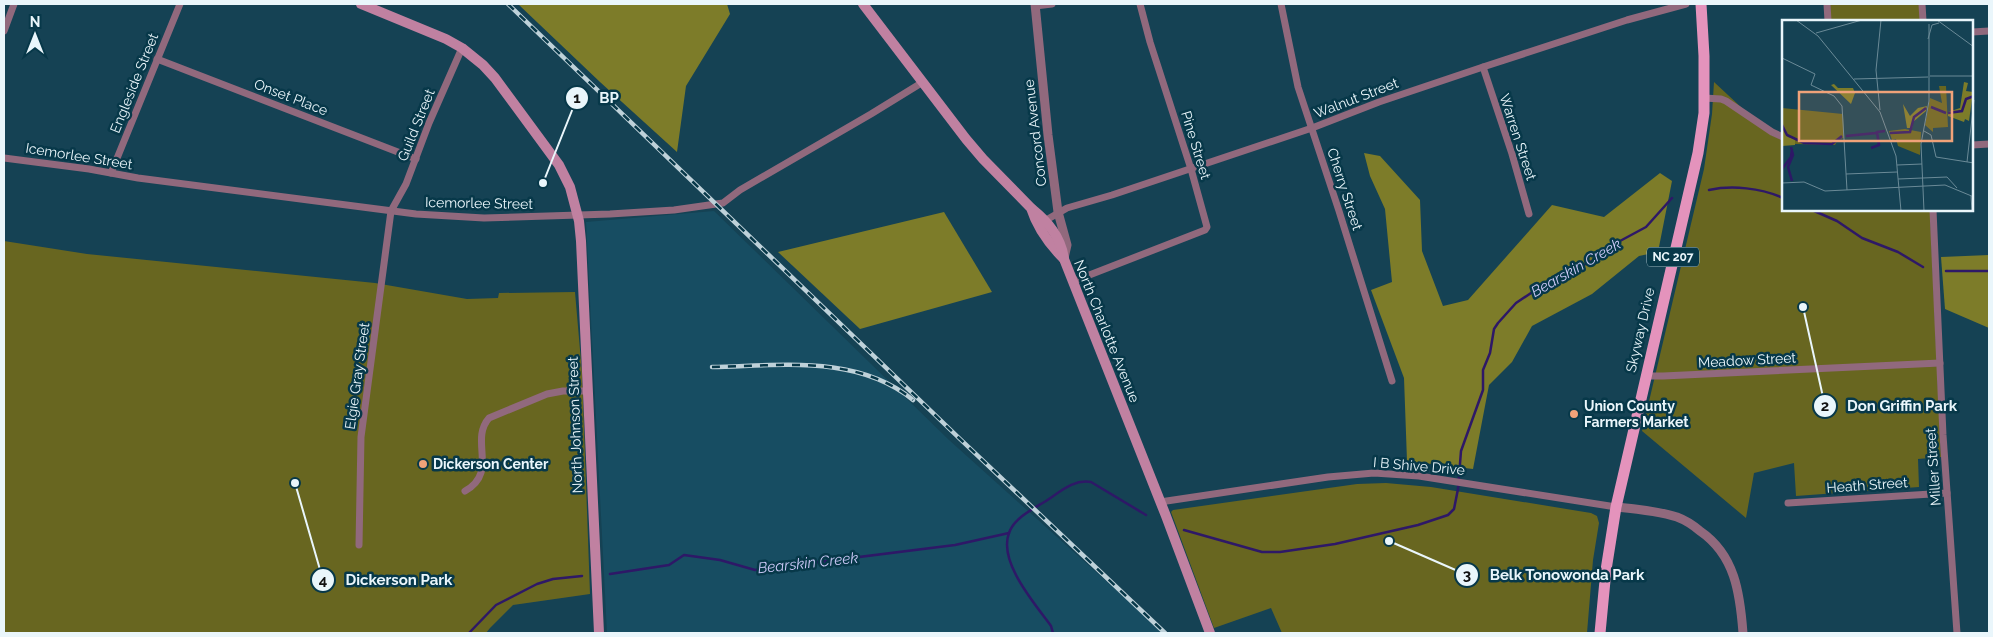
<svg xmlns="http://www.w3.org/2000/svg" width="1993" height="637" viewBox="0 0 1993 637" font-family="Raleway,sans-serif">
<rect width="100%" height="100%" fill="#154254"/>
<polygon fill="#174d62" points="714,211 949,440 1164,633 607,633 586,222"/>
<g fill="#686620">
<polygon points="1830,4 1920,4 1921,21 1831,21"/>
<polygon points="1714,82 1771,135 1783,140 1783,210 1930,210 1941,457 1918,459 1919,487 1796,496 1794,463 1754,473 1746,518 1642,431 1704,169 1712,114"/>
<polygon points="4,241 87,254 375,283 467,299 498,298 499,293 575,292 582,373 590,594 513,605 490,628 486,633 4,633"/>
<polygon points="1386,483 1431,487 1591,513 1597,516 1599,523 1593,560 1587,633 1282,633 1271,608 1214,628 1171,512 1173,510 1357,484"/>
</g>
<g fill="#7d7c29">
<polygon points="518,4 727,4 730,14 686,86 677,152 600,82"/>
<polygon points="1364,153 1380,156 1420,200 1422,251 1443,306 1468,300 1552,205 1604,217 1660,173 1672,181 1658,252 1639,256 1592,294 1532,326 1512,362 1489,385 1473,469 1407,461 1404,378 1371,290 1392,282 1385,209 1370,176"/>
<polygon points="944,212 992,292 860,329 778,252"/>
<polygon points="1989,255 1989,328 1945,309 1941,257"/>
</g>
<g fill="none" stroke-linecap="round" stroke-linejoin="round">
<g stroke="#2e1867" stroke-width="2.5">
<path d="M1709 190C1732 185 1761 188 1783 198"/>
<polyline points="1812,210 1837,221 1862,238 1898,252 1923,267"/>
<polyline points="1946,271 1989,271"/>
<polyline points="1184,530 1262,552 1280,552 1335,544 1418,525 1448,515 1454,509 1458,489 1461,451 1483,390 1483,370 1490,353 1494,329 1498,323 1516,303 1543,285 1598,258 1620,241 1646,227 1672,198"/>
<polyline points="610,574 669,565 684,555 720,560 755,570 955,545 1009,533"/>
<polyline points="469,633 496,605 537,584 553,579 582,576"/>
<path d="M1053 633 1051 626C1035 604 998 562 1009 533 1014 518 1033 509 1046 501 1060 492 1073 479 1091 482L1146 515"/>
</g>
<g stroke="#91697d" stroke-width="7">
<polyline points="1281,4 1298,87 1339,211 1392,381"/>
<polyline points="1827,4 1828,21"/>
<polyline points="1922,4 1923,21"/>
<polyline points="1035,6 1052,4"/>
<polyline points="4,31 14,4"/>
<polyline points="1972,32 1989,31"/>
<polyline points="157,59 416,159"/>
<polyline points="1483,67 1512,154 1529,214"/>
<polyline points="1704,98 1721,99 1726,101 1772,132 1783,137"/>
<polyline points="1972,145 1989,144"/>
<polyline points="4,158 89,169 138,178 416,214 484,218 610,214 674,210 723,203 740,190 871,114 923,82"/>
<polyline points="111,173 180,4"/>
<polyline points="1933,210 1943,435 1957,633"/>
<polyline points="1041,223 1067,208 1112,195 1312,128 1379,102 1483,67 1627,20 1686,4"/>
<polyline points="1074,281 1205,230 1207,227 1191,169 1150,42 1140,4"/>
<polyline points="1645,376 1663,376 1940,363"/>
<path d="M465 491C499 472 469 441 489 418L547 394 563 391H587"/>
<polyline points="1160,502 1328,477 1374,473 1419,476 1616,507"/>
<polyline points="1788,503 1947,493"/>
<polyline points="359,545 361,437 391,211 406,184 429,123 462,48"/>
</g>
<g stroke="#91697d" stroke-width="9">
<polyline points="1035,4 1048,135 1058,212 1067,245 1064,258"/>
<path d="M1616 507C1636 509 1658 511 1677 517 1685 520 1693 525 1700 531 1735 555 1740 593 1743 633"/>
</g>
<g stroke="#c081a1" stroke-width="10">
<polyline points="361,4 446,39 462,48 483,65 495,78 559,165 570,187 579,221 581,241 599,633"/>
<path d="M863 4 966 139 983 159 1031 208C1037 227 1050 245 1064 259L1166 516 1210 633"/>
<path d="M1032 209C1048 222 1061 237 1064 259"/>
</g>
<polyline stroke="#e493bc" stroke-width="11" points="1600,633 1606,570 1616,507 1698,153 1704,113 1704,56 1701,4"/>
<g stroke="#bed1d9" stroke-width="4.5">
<g id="rail">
<polyline points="508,4 959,438 1165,633"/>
<path d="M712 367C779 366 857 354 913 400"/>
</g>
</g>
<use href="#rail" stroke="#073849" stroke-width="2.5" stroke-dasharray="8" stroke-linecap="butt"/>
</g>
<g fill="#f0a279" stroke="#073849" stroke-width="2">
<circle cx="1574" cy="414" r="5"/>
<circle cx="423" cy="464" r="5"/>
</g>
<g text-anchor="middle" stroke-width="5" stroke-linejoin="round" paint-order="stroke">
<rect fill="#073849" stroke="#a6bdc6" stroke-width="1" x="1647" y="247.5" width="52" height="19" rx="4"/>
<g font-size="12" font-weight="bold" fill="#eaf6fb">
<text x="1673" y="261">NC 207</text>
</g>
<g font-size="14" fill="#eaf6fb" stroke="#073849">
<text transform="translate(134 83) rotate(-68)" y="5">Engleside Street</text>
<text transform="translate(291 97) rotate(21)" y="5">Onset Place</text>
<text transform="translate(1356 98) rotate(-21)" y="5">Walnut Street</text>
<text transform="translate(416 125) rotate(-68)" y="5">Guild Street</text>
<text transform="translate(1035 133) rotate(-97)" y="5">Concord Avenue</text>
<text transform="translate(1518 137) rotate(72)" y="5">Warren Street</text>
<text transform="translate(1196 145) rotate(73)" y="5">Pine Street</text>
<text transform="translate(79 156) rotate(9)" y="5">Icemorlee Street</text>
<text transform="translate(1345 189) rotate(72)" y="5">Cherry Street</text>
<text transform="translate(479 203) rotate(1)" y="5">Icemorlee Street</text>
<text transform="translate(1640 330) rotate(-77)" y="5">Skyway Drive</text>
<text transform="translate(1107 331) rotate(68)" y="5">North Charlotte Avenue</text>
<text transform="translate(1747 360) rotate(-3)" y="5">Meadow Street</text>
<text transform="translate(357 376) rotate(-82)" y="5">Elgie Gray Street</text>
<text transform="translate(575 425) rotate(-92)" y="5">North Johnson Street</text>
<text transform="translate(1419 466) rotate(5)" y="5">I B Shive Drive</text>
<text transform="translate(1933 467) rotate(-94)" y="5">Miller Street</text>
<text transform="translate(1867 485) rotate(-4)" y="5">Heath Street</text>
</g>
<g font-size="14" font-weight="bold" fill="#eaf6fb" stroke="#073849" text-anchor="start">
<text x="1584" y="411">Union County<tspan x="1584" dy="16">Farmers Market</tspan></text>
<text x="433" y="469">Dickerson Center</text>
</g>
<g font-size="15" font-style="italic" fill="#cdcaf8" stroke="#073849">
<text transform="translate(1576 268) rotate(-30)" y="5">Bearskin Creek</text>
<text transform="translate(808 563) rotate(-6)" y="5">Bearskin Creek</text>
</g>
</g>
<g transform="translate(1782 20)">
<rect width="191" height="191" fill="#154254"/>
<path d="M157 66H164L166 107 151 108V112L143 105 148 78 160 83ZM0 88 61 94 62 118 56 119 53 125 13 124V119L6 117 0 106ZM123 109 139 112 138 135 116 126 114 119 110 120 107 111Z" fill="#686620"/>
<path d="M182 62 186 63 184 71 191 72 187 101 183 99 182 102 166 96V92L178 88ZM52 64 56 68H71L73 73 69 84 49 65ZM121 84 128 96 136 88 145 86 144 91 131 102 130 108H125ZM0 106 6 117 13 119V125L0 126Z" fill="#7d7c29"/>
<path fill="none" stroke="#2e1867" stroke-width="2.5" d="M149 87 164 93M166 93 180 91 184 79 192 76M0 105 5 115 22 123 50 124 60 116M108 113 128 112 132 97 144 88M64 116 94 113M9 127 11 135 6 147 10 161M89 128 97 125 95 112 103 111M0 149 9 137 10 129"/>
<path fill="none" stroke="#6a8a97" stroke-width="1" d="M14 0 36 16 98 92 114 136 119 191M155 0 192 27M34 13 80 0M146 19 150 5 157 3M0 38 33 54 29 65 52 76 60 86 65 170M148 56H192M72 59 146 57M98 90 94 50 99 0M142 111 149 115 154 137 192 143M185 142 192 80M115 145 140 144M64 154 115 152M116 159 165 157 175 168M0 163 22 162 43 171 163 165 192 177M189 176 190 191M142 191 139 124 147 81V4"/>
<path fill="#f0a279" fill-opacity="0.15" stroke="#f0a279" stroke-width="2.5" d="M17 72H170V121H17Z"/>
<rect width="191" height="191" fill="none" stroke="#eaf6fb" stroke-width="2.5"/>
</g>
<path fill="none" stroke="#eaf6fb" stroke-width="2" d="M543 183L577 98M1803 307L1825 406M1389 541L1467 575M295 483L323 580"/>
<g fill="#eaf6fb" stroke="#073849" stroke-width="2">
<circle cx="543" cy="183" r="5"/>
<circle cx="1803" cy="307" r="5"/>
<circle cx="1389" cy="541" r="5"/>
<circle cx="295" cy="483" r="5"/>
<circle cx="577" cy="98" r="12"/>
<circle cx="1825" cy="406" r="12"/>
<circle cx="1467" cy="575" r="12"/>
<circle cx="323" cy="580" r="12"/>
</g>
<g font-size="15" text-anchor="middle" font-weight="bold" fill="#111">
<text x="577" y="103">1</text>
<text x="1825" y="411">2</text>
<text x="1467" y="580">3</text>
<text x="323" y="585">4</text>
</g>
<g font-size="15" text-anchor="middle" font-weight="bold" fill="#eaf6fb" stroke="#073849" stroke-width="5" stroke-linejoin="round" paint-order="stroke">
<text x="609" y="103">BP</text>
<text x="1902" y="411">Don Griffin Park</text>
<text x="1567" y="580">Belk Tonowonda Park</text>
<text x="399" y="585">Dickerson Park</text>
</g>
<rect width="1993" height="637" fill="none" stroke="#eaf6fb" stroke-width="10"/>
<g transform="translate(35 35)" stroke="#073849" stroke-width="4" paint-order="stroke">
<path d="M0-4L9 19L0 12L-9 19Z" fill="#eaf6fb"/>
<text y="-8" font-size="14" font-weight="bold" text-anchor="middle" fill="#eaf6fb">N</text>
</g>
</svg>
